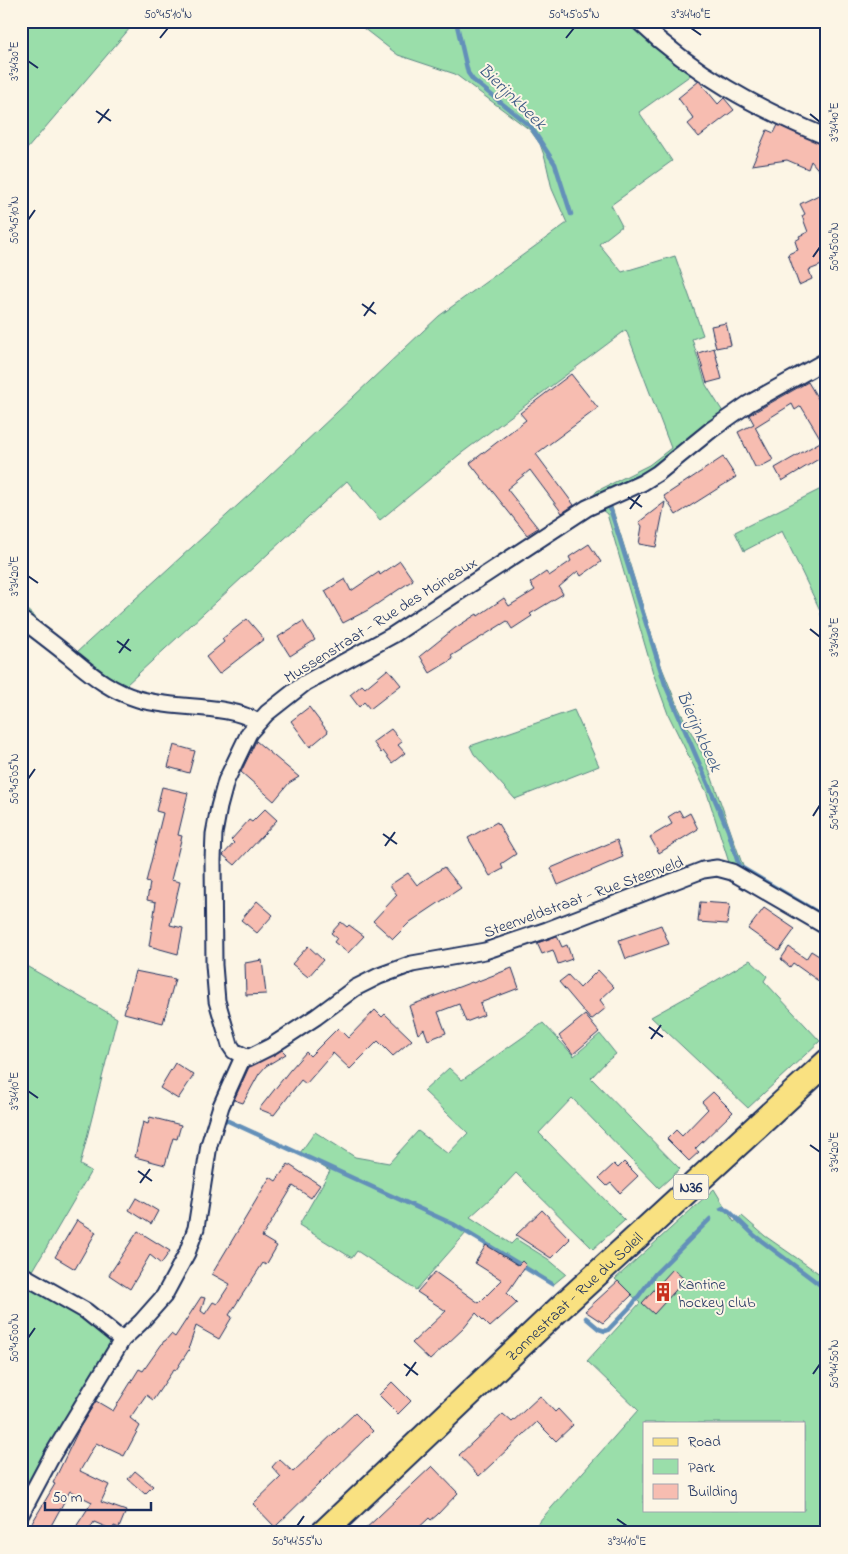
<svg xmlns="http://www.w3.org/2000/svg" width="848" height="1554" viewBox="0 0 848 1554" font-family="'Indie Flower',sans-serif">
<rect width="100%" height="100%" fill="#fcf5e5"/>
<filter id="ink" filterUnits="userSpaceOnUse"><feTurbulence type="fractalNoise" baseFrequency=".02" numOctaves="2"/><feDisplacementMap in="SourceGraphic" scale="10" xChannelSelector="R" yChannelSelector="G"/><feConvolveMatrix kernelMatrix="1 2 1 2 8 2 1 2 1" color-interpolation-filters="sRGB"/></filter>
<g filter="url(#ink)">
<g fill="#9adeaa" stroke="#5a8684" fill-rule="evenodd">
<polygon points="21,21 136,21 21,156"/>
<polygon points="354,21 635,21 695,72 639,112 672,161 611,205 622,226 599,244 622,272 675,256 703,335 692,339 706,385 725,415 660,467 585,506 597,491 649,465 671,448 626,330 459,455 380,520 347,481 126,685 122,691 21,615 21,604 41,623 77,652 250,494 439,316 567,223 552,189 545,158 540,144 530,130 455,74 398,55"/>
<polygon points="827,486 827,641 820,610 782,531 744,551 735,532"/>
<polygon points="611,504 662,668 677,705 706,761 745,872 731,869 707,793 668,714 653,673 607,514 598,507"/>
<polygon points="574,710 599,766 515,799 474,754 470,746"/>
<polygon points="750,960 767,976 764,981 820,1041 748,1108 651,1017 712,983"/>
<polygon points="21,963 117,1018 80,1165 91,1171 31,1274 21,1269"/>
<polygon points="543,1023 574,1056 600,1034 616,1054 607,1061 591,1078 680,1169 659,1188 572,1098 539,1133 625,1220 593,1249 516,1173 501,1189 470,1217 511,1244 516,1239 548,1259 566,1274 554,1284 467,1232 416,1290 357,1251 352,1258 299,1225 330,1171 300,1153 315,1132 355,1157 389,1163 418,1131 448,1154 468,1133 424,1091 449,1068 462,1080"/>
<path d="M714 1189 734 1222 742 1216 765 1236 827 1279V1533H529L638 1410 587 1361 640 1303 615 1279ZM644 1423H804V1510H644Z"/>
<polygon points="21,1277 111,1337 111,1347 21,1501"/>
</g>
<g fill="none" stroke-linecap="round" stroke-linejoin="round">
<g stroke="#6490b9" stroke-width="4.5">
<polyline points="456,21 468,73 473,80 531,127 555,164 571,214"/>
<polyline points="616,487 645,473"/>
<polyline points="610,508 665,684 728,830 739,866 827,918"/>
<polyline points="226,1120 453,1224 552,1284"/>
<polyline points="721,1209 723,1208 729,1211 755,1236 827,1290"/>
<polyline points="586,1318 599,1329 605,1331 608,1330 632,1305 655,1274 710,1219"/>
</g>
</g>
<g fill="#f7bdb1" stroke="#1b2f5e">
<polygon points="699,81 718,104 724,98 734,110 699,137 688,124 694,119 678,98"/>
<polygon points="778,125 827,146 827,180 811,161 808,169 787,160 752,165 767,130 774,133"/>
<polygon points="827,191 827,263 809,270 812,279 799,285 788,254 798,250 795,241 800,238 799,236 808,232 802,216 805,214 800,204"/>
<polygon points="726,323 731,345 716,348 711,326"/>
<polygon points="714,348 722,379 707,383 698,353"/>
<polygon points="571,374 598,408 536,454 574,505 562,513 530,470 507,489 538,528 527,535 470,463 526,420 520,413"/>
<polygon points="808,382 827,414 827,454 782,481 775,468 822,441 801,406 795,410 792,404 755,427 773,460 760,467 755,467 738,432 754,424 749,415"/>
<polygon points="723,457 736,477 676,515 664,496"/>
<polygon points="665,502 656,547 639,544 642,526 639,522"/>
<polygon points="589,544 601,562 581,576 578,571 559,587 563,594 530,614 532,616 512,629 507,621 451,656 453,659 430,673 420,656 455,628 477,614 478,616 504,598 509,606 535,590 530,583 546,572 549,576 571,561 569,557"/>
<polygon points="400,561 413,580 368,610 343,623 325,591 345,579 351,591 379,572 380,575"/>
<polygon points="247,619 264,639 219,674 206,657 224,642 222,639"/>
<polygon points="303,621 315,640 290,656 278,637"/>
<polygon points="388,669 401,685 370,709 364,702 359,707 350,695 362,685 365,688"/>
<polygon points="309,707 328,732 310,747 291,721"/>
<polygon points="391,729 402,742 398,745 405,753 392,763 383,751 381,753 373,742"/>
<polygon points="256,741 299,777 289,783 274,801 241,772"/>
<polygon points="174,745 195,751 189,773 168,767"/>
<polygon points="162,787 188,793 178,835 182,836 171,880 180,882 170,925 183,928 178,954 149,946 156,902 147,900 150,883 146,882 163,813 156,811"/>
<polygon points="265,809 277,820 235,865 223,855 234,843 231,840 249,820 252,822"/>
<polygon points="679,810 683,817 690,813 698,829 659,853 650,837 672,824 668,817"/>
<polygon points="497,822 516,854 501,864 503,869 490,876 468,838"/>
<polygon points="617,840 623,857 558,885 551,868"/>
<polygon points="444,867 461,888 410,922 393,939 373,921 397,895 390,885 408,873 417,885"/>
<polygon points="257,901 273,915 257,933 241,920"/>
<polygon points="700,902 730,904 727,924 698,922"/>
<polygon points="764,908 795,929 779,951 748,929"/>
<polygon points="341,922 347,927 349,925 364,936 348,953 334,942 337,938 331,933"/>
<polygon points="661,925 669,944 626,959 619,940"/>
<polygon points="557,936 562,947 567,945 572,959 558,964 553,950 542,954 537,943"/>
<polygon points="827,945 827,987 793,963 790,967 781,959 789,947 806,959 811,951 819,956"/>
<polygon points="308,946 323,960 308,977 292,964"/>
<polygon points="262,960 266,994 246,995 245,963"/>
<polygon points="512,968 519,988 480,1003 484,1015 466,1022 459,1004 438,1012 446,1033 428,1040 424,1029 418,1034 409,1006 472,982 473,983"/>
<polygon points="598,970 614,987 600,1000 606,1008 591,1020 559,982 568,975 580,988"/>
<polygon points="135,971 175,979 163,1023 124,1013"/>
<polygon points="375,1010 382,1017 385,1014 412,1040 393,1056 378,1041 350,1069 333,1053 306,1084 301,1080 274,1115 259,1109 290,1070 306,1052 310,1056 338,1028 348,1038"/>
<polygon points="585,1015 599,1032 573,1054 559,1036"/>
<polygon points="282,1050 286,1054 266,1066 259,1074 243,1103 234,1100 249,1067"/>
<polygon points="175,1063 194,1075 178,1099 160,1088"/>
<polygon points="713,1092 733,1112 695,1149 699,1152 689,1161 667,1139 676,1130 682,1136 708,1109 702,1102"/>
<polygon points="150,1117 181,1125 177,1139 173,1138 165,1165 135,1157 143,1122 148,1124"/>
<polygon points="624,1162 638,1176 620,1193 611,1183 607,1186 599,1178 614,1164 618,1168"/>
<polygon points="288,1164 320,1185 311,1198 293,1186 262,1237 277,1246 266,1265 263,1263 229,1315 232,1317 219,1339 196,1326 189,1347 190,1348 176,1370 174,1369 153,1400 146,1395 130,1418 140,1426 124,1456 96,1443 80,1471 109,1485 101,1502 126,1511 119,1528 114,1526 113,1530 94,1522 87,1533 72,1533 92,1502 70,1491 47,1533 32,1533 36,1526 32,1523 55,1484 53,1483 80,1427 96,1401 113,1411 139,1369 143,1371 164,1341 165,1341 171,1334 175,1337 201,1297 205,1298 201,1311 205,1314 213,1302 217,1304 230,1284 212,1274 270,1177 276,1181"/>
<polygon points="136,1198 158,1211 151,1224 129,1210"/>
<polygon points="542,1210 570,1239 551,1258 516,1235"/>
<polygon points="77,1220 96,1232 75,1269 55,1257"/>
<polygon points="138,1231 170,1251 161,1264 150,1255 130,1289 109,1275"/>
<polygon points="486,1245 518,1265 522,1261 526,1265 507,1293 517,1303 490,1327 476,1313 464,1328 430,1360 412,1343 446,1311 417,1292 435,1272 479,1303 502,1280 475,1263"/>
<polygon points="673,1269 685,1280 654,1314 642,1303"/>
<polygon points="618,1281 632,1295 603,1323 585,1311"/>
<polygon points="392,1382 411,1401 398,1414 379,1395"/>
<polygon points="540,1396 555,1412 558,1409 573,1425 556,1441 537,1422 479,1476 459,1455 503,1414 512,1422"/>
<polygon points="355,1413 373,1431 275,1527 253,1504 281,1477 272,1467 279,1459 293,1472"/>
<polygon points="432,1466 458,1493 437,1515 431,1520 429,1518 413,1533 361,1533"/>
<polygon points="135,1471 153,1486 145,1494 128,1479"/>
</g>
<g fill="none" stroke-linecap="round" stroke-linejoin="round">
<g stroke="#1b2f5e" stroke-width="19">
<g id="minor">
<path d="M638 21C694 74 756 108 827 137"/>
<polyline points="827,360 748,404 711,430 658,473 642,483 587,508 393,635 305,683 267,713 249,733 226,781 219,807 214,834 213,860 214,965 217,1001 230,1045 234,1051 248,1058 270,1047 316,1017 355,988 379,976 412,964 485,951 547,930 703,870 717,868 732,872 827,927"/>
<path d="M21 619C38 632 54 644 70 657 92 675 110 691 138 699 174 710 228 703 258 722"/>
<polyline points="21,1274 86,1311 122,1340"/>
<polyline points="21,1514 53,1454 122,1340 141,1322 164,1296 187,1253 196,1228 209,1145 221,1106 243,1057"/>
</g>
</g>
<g stroke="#1b2f5e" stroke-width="28">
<g id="primary">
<path id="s1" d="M323 1533 560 1308 827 1062"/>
</g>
</g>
<use href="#minor" stroke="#fcf5e5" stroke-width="15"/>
<use href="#primary" stroke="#f9e181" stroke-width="24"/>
</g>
</g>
<path fill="none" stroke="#1b2f5e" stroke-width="2" d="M691 28 701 35M160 38 168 28M566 38 574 28M28 61 38 68M96 111 111 121M810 114 820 122M98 123 109 109M28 220 35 210M813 257 820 247M362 304 376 314M364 316 374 302M628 497 642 507M630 509 640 495M28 576 38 583M810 629 820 637M117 641 131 651M119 653 129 639M28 779 35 769M813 816 820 805M383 834 397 844M385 846 395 832M649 1027 663 1037M651 1039 661 1025M28 1091 38 1098M810 1145 820 1152M138 1171 152 1181M140 1183 150 1169M28 1338 35 1328M404 1364 418 1375M813 1374 820 1364M406 1376 416 1362M617 1519 627 1526M297 1526 304 1516"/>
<defs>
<g id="building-bare" transform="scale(1.5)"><path d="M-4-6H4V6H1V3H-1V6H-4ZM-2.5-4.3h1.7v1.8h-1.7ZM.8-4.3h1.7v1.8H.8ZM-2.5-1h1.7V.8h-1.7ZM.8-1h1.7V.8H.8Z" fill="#c8321e" stroke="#fcf5e5" stroke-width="2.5" paint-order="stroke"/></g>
</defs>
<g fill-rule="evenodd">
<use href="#building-bare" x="663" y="1292"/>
</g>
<g text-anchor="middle" stroke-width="4" stroke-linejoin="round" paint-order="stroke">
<rect fill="#fcf5e5" stroke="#5e6a86" stroke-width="1" x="673.5" y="1174.5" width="35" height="25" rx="4"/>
<g font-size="15" font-weight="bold" fill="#1b2f5e">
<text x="691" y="1192">N36</text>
</g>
<g font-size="16" fill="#1b2f5e" stroke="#fcf5e5">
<text transform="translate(380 619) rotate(-32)" y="6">Mussenstraat - Rue des Moineaux</text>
<text transform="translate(583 896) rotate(-20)" y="6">Steenveldstraat - Rue Steenveld</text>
<text dy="6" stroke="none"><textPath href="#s1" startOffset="345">Zonnestraat - Rue du Soleil</textPath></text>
</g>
<g font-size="16" fill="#1b2f5e" stroke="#fcf5e5" text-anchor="start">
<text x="678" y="1289">Kantine<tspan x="678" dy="18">hockey club</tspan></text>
</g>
<g font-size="18" font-style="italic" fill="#3a5884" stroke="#fcf5e5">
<text transform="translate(513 96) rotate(44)" y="6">Bierijnkbeek</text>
<text transform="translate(700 731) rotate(66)" y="6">Bierijnkbeek</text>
</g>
</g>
<rect width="848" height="1554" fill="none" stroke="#fcf5e5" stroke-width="55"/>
<rect x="643" y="1422" width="162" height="90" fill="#fcf5e5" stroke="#a2a6af"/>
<rect x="653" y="1438" width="25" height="8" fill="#f9e181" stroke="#a2a6af"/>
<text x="688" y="1446" font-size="15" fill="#1b2f5e">Road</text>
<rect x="653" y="1459" width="25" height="15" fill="#9adeaa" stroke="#a2a6af"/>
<text x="688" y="1472" font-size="15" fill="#1b2f5e">Park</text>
<rect x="653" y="1484" width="25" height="15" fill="#f7bdb1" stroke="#a2a6af"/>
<text x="688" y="1496" font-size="15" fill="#1b2f5e">Building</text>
<path d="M45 1502v8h106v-8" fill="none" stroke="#1b2f5e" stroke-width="2.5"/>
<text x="52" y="1502" font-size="15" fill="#1b2f5e" stroke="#fcf5e5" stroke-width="4" paint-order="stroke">50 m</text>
<rect x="28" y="28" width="792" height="1498" fill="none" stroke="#1b2f5e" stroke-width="2"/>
<g font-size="12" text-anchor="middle" fill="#1b2f5e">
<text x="168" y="18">50°45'10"N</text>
<text x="574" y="18">50°45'05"N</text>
<text x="691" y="18">3°34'40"E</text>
<text transform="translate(14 61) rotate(-90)" y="4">3°34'30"E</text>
<text transform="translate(834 122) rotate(-90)" y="4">3°34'40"E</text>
<text transform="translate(14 220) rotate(-90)" y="4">50°45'10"N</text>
<text transform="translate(834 247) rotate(-90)" y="4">50°45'00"N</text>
<text transform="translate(14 576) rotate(-90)" y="4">3°34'20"E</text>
<text transform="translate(834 637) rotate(-90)" y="4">3°34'30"E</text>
<text transform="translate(14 779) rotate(-90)" y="4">50°45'05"N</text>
<text transform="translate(834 805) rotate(-90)" y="4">50°44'55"N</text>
<text transform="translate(14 1091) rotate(-90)" y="4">3°34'10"E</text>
<text transform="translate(834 1152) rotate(-90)" y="4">3°34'20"E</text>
<text transform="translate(14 1338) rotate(-90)" y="4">50°45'00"N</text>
<text transform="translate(834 1364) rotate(-90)" y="4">50°44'50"N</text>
<text x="297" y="1545">50°44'55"N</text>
<text x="627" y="1545">3°34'10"E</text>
</g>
</svg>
